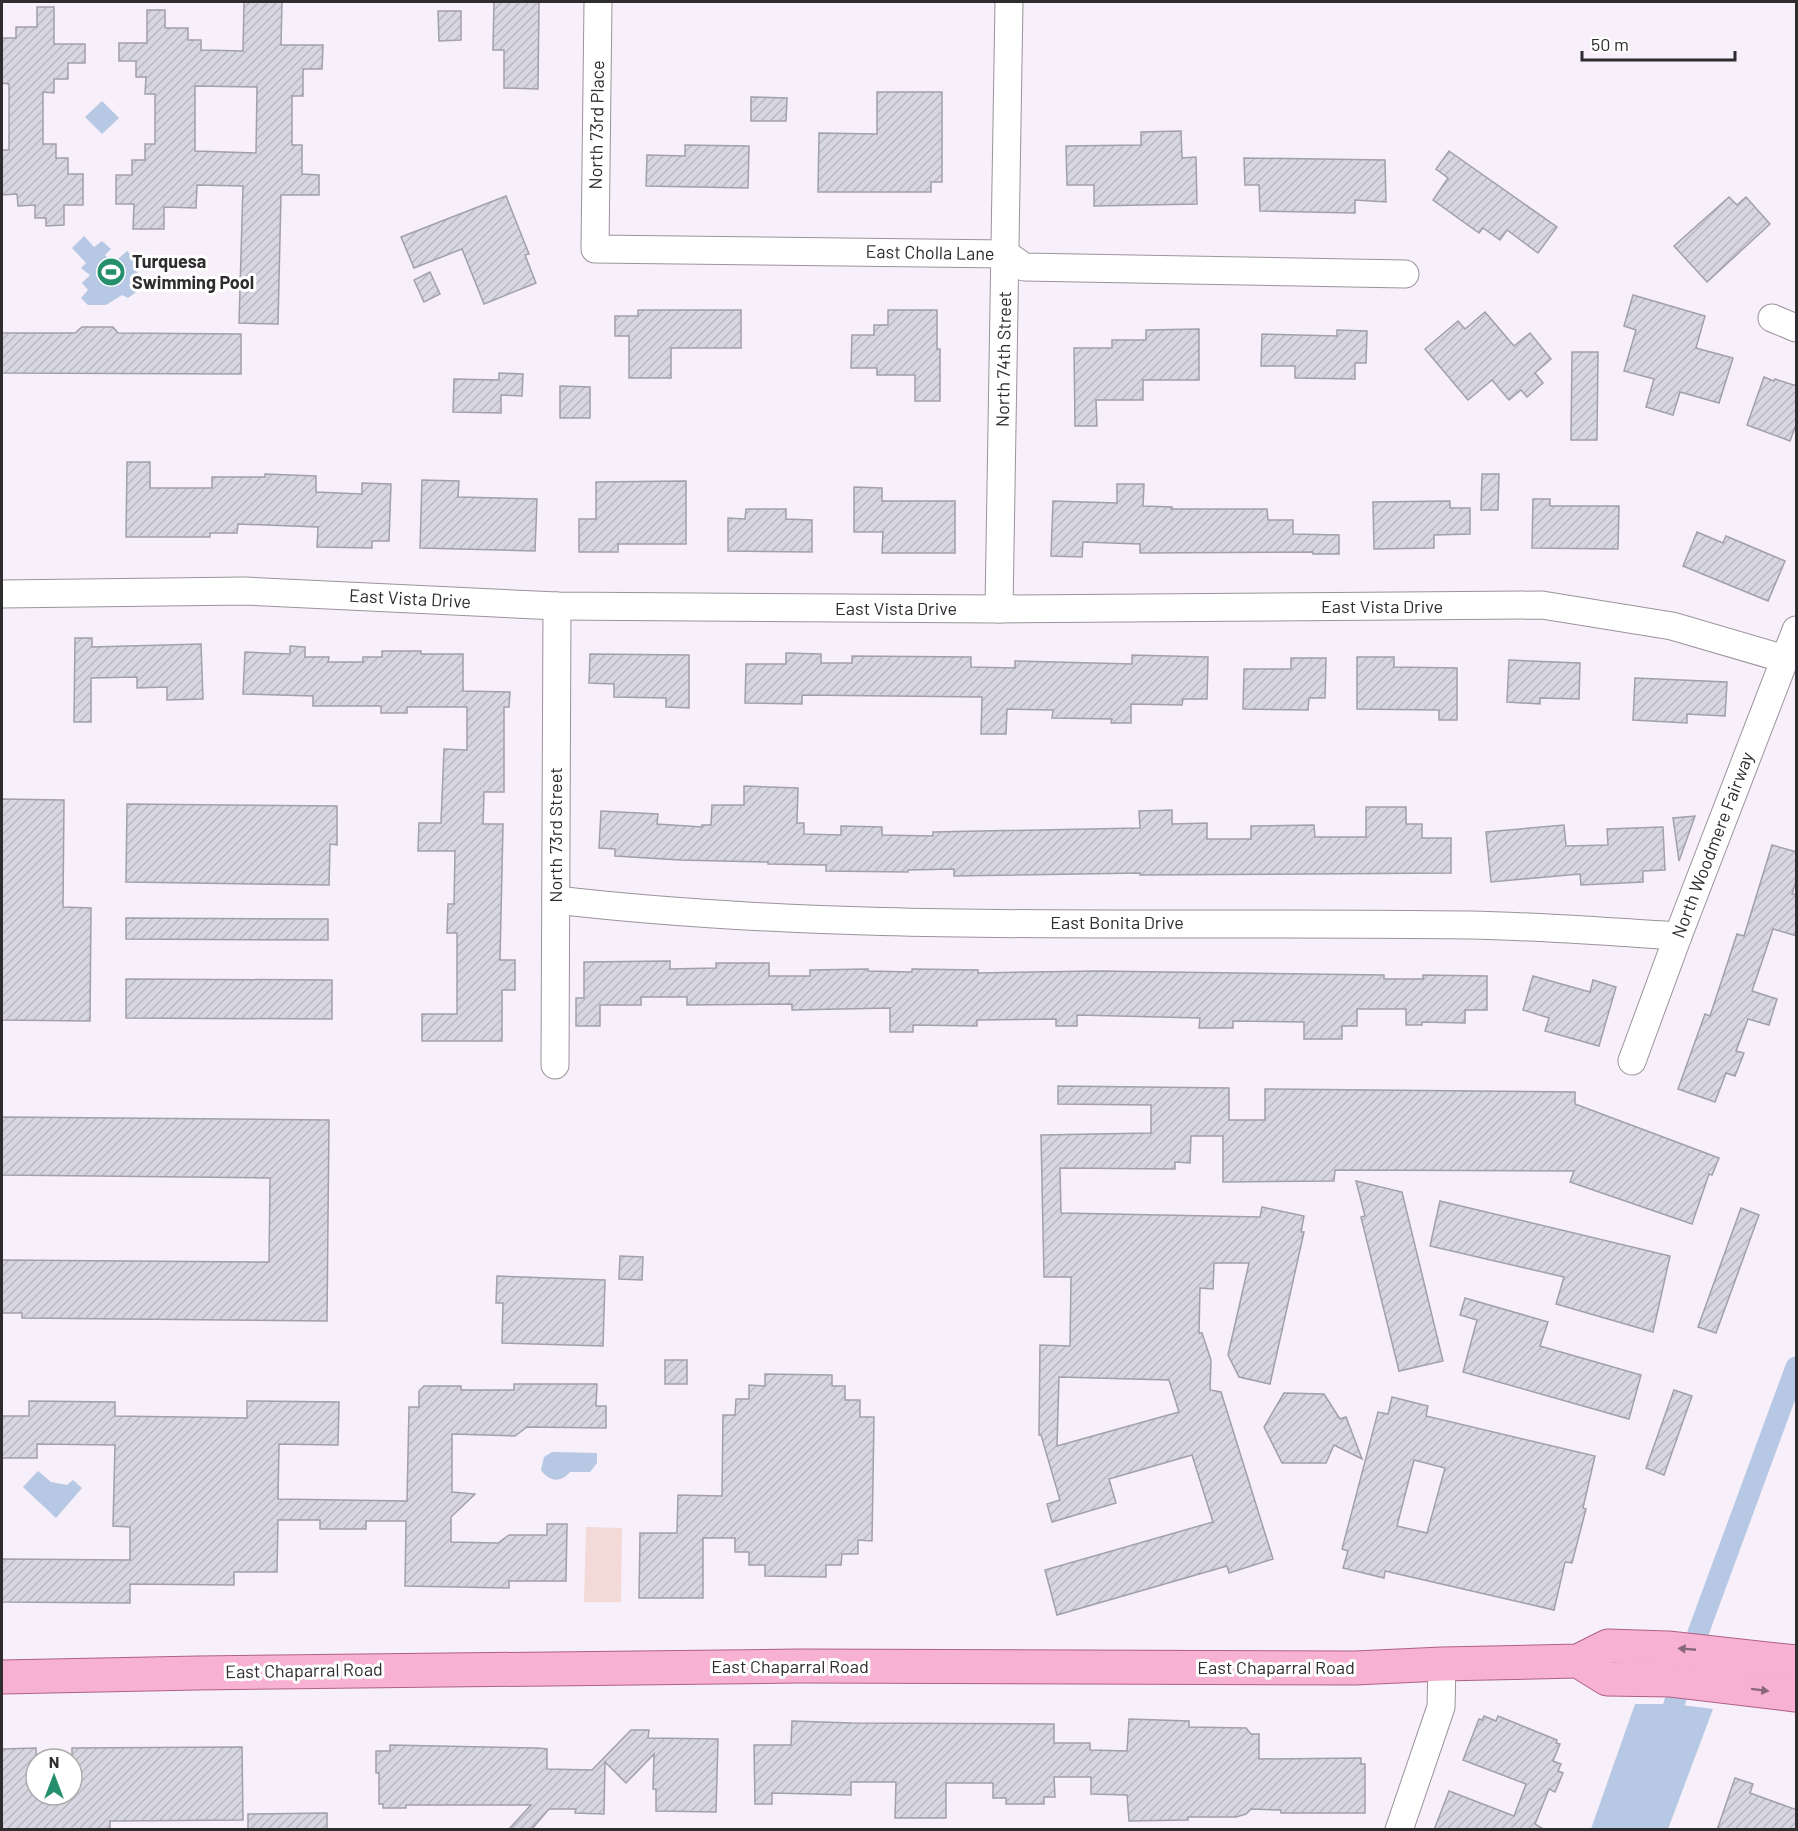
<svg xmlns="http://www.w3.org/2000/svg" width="1798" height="1831" viewBox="0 0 1798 1831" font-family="Barlow,sans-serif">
<defs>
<pattern id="building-hatch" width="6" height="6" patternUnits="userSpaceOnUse" patternTransform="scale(1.5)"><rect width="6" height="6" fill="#d7d6e2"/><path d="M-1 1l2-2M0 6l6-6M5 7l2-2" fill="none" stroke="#b9b8c2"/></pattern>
</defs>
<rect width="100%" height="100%" fill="#f7eff9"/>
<polygon fill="#f3d9d7" points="586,1527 622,1528 621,1602 584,1602"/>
<g fill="#b6c8e3">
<polygon points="102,101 119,118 102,134 85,117"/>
<polygon points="84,236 94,247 102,241 111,249 105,255 112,264 127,251 138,263 133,268 140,275 132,282 139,290 128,298 122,295 106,305 88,305 81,298 88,290 82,283 90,275 81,268 86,263 72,248"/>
<path d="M552 1452 597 1453V1463L590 1472H570C561 1483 549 1482 541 1470L544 1457Z"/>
<polygon points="38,1471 51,1482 67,1485 73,1480 82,1488 56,1518 23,1487"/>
<polygon points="1635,1704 1674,1704 1713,1709 1668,1829 1591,1829"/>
</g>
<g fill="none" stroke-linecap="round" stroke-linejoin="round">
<polyline stroke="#b6c8e3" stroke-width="21" points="1665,1731 1698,1633 1796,1367"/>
</g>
<g fill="url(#building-hatch)" stroke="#a1a0ab" stroke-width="1.5" fill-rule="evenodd">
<path d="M244 2H282L281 45H323L322 69H303V96H292V145H302V174L319 175V195H281L278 324 239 323 243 186 197 185 196 208 164 207V229H133L134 204H116V175H132V160H145V144H155V94H145L146 77H136V61H119V43H147V10H165V28H188V40H201V50L243 51ZM195 86 257 87 256 153 195 151Z"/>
<polygon points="494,2 539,2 538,89 504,88 504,50 493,50"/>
<polygon points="37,7 54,7 54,44 85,44 85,63 68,63 68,79 54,79 54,93 43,92 43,144 56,144 56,158 68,158 68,174 83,174 83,205 64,205 64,225 46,226 46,218 35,218 35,205 18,206 17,194 2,195 2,150 9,150 9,84 2,83 2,38 16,38 16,27 37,27"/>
<polygon points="438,11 461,11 461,40 439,41"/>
<polygon points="877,92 942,92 942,182 931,182 931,192 818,192 819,133 877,134"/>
<polygon points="751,97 787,98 786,121 751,121"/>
<polygon points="1181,131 1182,158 1196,157 1197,204 1094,206 1094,185 1067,185 1066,146 1141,145 1141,132"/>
<polygon points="685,145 749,146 748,188 646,186 647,155 685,156"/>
<polygon points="1449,151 1557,227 1538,253 1507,230 1500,240 1483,228 1479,233 1433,200 1448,178 1436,169"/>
<polygon points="1244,158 1385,160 1386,202 1355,200 1355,213 1260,211 1259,185 1245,185"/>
<polygon points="506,196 529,254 525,255 536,283 484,304 462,249 414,268 401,237"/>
<polygon points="1729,197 1737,205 1746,197 1770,224 1707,282 1674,246"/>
<polygon points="430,272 440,294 424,302 414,280"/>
<polygon points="1633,295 1705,316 1696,348 1733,358 1719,403 1680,392 1673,415 1646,407 1654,379 1624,371 1636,330 1624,326"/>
<polygon points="638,310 741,310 741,348 671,348 671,378 629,378 629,336 615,336 615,316 638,316"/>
<polygon points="888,310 937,310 937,349 940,349 940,401 915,401 915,375 877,375 877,368 851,368 852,335 874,335 874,325 888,325"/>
<polygon points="1485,312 1514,346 1530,333 1551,359 1535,373 1543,383 1527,397 1521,390 1509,400 1492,380 1468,400 1425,349 1458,321 1465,329"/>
<polygon points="82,327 113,327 118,333 241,334 241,374 2,373 2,333 75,333"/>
<polygon points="1199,329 1199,380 1143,380 1143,400 1096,400 1097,426 1075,426 1074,348 1112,348 1112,340 1146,340 1146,330"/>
<polygon points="1337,330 1367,331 1366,363 1355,363 1355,379 1295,378 1295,366 1261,366 1262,334 1337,336"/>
<polygon points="1572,352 1598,352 1597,440 1571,440"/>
<polygon points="499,373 523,374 522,396 501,395 501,413 453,412 454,379 499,380"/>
<polygon points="1764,377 1774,381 1775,379 1797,386 1797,422 1790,441 1747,425"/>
<polygon points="560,386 590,387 590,418 560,418"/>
<polygon points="127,462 150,462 150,488 212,488 212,477 265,477 265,474 316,476 316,492 362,494 362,483 391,484 389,541 372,541 372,548 317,547 318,527 238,524 237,533 210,533 210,537 126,537"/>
<polygon points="1482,474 1499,474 1498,510 1481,510"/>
<polygon points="422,480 459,481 458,497 537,499 535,551 420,548"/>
<polygon points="686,481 686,544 618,544 618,552 579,552 579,519 596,519 596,482"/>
<polygon points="1117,484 1144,484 1143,506 1172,507 1171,509 1267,509 1268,520 1293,520 1293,534 1339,535 1339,554 1313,554 1313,552 1140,553 1140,544 1083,542 1082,557 1051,556 1053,501 1117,503"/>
<polygon points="854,487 882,488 882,501 955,501 955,553 882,553 883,532 854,532"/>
<polygon points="1533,499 1550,499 1550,506 1619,506 1618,549 1532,548"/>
<polygon points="1450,501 1450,508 1470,508 1470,534 1434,535 1434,548 1374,549 1373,502"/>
<polygon points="746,509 786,509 786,519 812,520 812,552 728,551 728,518 745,519"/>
<polygon points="1697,532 1723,543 1726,536 1785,561 1768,601 1683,566"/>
<polygon points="75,638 92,638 92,647 201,644 203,699 167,700 167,687 137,688 137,677 91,678 91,722 74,722"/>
<polygon points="290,646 305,647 305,657 329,657 328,662 363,662 363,657 382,657 382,651 421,651 421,654 463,654 463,691 510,692 509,707 504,707 504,792 484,792 483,824 503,824 500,960 515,960 515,990 502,990 502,1041 422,1041 422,1014 457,1014 457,933 447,933 448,904 454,904 455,851 418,851 419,823 441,823 444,749 467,750 467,707 407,707 407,713 381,713 381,706 313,706 313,696 243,694 245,652 290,654"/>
<polygon points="786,653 821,654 821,663 852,663 852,656 971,657 971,667 1015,668 1015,661 1132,664 1132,655 1208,657 1207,699 1183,699 1182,705 1131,704 1131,723 1111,723 1112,719 1052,718 1053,710 1007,709 1006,734 981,734 982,697 802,695 802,704 745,703 746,664 786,664"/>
<polygon points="590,654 689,655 689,708 666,707 666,698 614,697 614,684 589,683"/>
<polygon points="1357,657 1394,657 1394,667 1457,668 1457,720 1439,720 1439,710 1357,709"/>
<polygon points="1291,658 1326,658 1325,698 1309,698 1308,710 1243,709 1244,669 1291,669"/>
<polygon points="1509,660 1580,663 1579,699 1540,698 1540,704 1507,702"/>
<polygon points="1635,678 1727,682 1725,716 1687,714 1687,723 1633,720"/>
<polygon points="744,786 798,788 797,823 804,823 804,834 841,835 841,826 882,827 882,835 933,836 933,832 1140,828 1139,811 1172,810 1172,824 1207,823 1207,839 1251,839 1251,826 1314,825 1315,837 1366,837 1366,807 1406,807 1406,824 1422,824 1422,838 1451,838 1451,873 1140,875 1140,873 954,876 954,869 908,870 908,872 826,871 826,865 768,864 768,862 680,860 615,856 615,849 599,848 601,811 658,814 657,824 702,827 702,825 711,825 712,805 744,805"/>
<polygon points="2,799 64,800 63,907 91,908 90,1021 2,1020"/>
<polygon points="127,804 337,806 337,845 330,844 329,885 126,882"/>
<polygon points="1695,816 1679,861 1673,818"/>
<polygon points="1564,825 1566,846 1608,845 1607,829 1663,827 1665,870 1643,871 1643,882 1581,885 1580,874 1491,882 1486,832"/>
<polygon points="1772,845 1797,852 1797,878 1792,894 1797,895 1797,936 1773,929 1752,991 1777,999 1769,1025 1748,1019 1736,1051 1744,1053 1735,1076 1726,1073 1715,1102 1678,1089 1705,1014 1710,1016 1737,934 1744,936"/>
<polygon points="126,918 328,919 328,940 126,939"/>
<polygon points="670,961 670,969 716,968 716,963 769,963 769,976 810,976 810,970 868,969 868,971 912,972 912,969 978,970 978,973 1098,971 1384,975 1384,979 1423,979 1423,975 1487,976 1487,1010 1465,1010 1465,1023 1422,1022 1422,1025 1406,1025 1406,1009 1357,1009 1357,1026 1342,1026 1342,1039 1304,1039 1304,1022 1233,1021 1233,1028 1199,1028 1200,1018 1077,1015 1077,1026 1056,1026 1056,1019 977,1020 977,1026 913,1025 913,1032 890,1032 890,1008 792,1010 792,1004 687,1005 687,997 641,997 641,1005 600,1005 600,1026 576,1026 576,998 584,998 584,962"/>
<polygon points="1533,976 1590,992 1593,980 1616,987 1599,1046 1545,1031 1549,1018 1523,1010"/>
<polygon points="126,979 332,980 332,1019 126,1018"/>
<path d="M1058 1086 1229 1088V1120H1265V1089L1575 1092V1104L1719 1158 1712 1175 1709 1174 1692 1224 1570 1182 1574 1171 1335 1170 1334 1181 1223 1182V1136H1191L1190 1163 1175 1162V1169L1060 1168 1061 1213 1260 1217 1262 1207 1304 1216 1301 1232H1304L1270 1384 1239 1377 1228 1355 1249 1263H1214L1213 1289 1200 1288 1199 1333H1202L1211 1360 1210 1390 1221 1392 1273 1559 1229 1573 1227 1566 1057 1615 1045 1570 1213 1522 1192 1455 1109 1479 1116 1503 1052 1522 1047 1504 1060 1500 1041 1435H1039L1040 1345 1070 1346 1071 1277H1044L1041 1135 1151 1133V1105L1058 1104ZM1059 1377 1169 1380 1179 1412 1057 1446Z"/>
<polygon points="2,1117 329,1120 327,1321 22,1318 22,1313 2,1313 2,1260 269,1262 270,1178 2,1175"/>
<polygon points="1356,1181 1402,1192 1443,1361 1399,1371 1361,1217 1365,1216"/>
<polygon points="1440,1201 1670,1256 1653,1332 1556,1304 1564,1277 1430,1246"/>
<polygon points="1741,1208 1759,1215 1716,1333 1698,1327"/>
<polygon points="620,1256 643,1257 642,1280 619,1279"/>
<polygon points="497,1276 605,1280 603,1346 502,1343 503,1303 496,1303"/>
<polygon points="1465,1298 1548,1322 1540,1346 1641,1375 1629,1419 1463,1372 1477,1320 1460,1315"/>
<rect x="665" y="1360" width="22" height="24"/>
<polygon points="765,1374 832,1375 832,1386 845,1386 845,1400 860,1400 860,1417 874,1417 872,1541 858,1540 858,1554 842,1554 841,1565 826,1565 826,1577 765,1576 765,1565 749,1565 749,1552 735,1552 735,1538 703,1538 703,1598 639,1598 640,1533 677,1533 678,1495 722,1496 723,1415 735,1415 736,1399 749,1399 749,1385 765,1386"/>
<polygon points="514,1384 597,1384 596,1406 606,1406 606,1428 527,1427 515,1436 452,1434 452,1492 475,1494 451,1517 451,1542 498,1543 509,1535 547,1535 547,1524 567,1524 566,1581 509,1581 509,1588 405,1586 406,1521 366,1521 366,1529 320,1529 320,1520 278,1520 277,1572 234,1572 234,1585 130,1584 130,1603 2,1602 2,1559 130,1560 130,1527 113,1526 115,1445 37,1444 37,1458 2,1458 2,1416 29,1416 29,1401 115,1402 115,1416 247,1418 247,1401 339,1402 338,1445 279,1444 278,1499 407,1501 409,1407 419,1407 419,1391 424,1386 461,1386 461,1390 514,1390"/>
<polygon points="1674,1390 1692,1396 1664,1475 1646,1468"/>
<polygon points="1284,1393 1324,1394 1340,1419 1346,1417 1362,1459 1334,1445 1326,1463 1282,1463 1264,1427"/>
<path d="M1392 1397 1428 1406 1426 1416 1595 1456 1583 1508 1586 1509 1572 1563 1565 1562 1554 1610 1385 1571 1384 1578 1343 1568 1348 1551 1342 1549 1378 1412 1388 1414ZM1414 1460 1445 1468 1427 1533 1397 1526Z"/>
<polygon points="1484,1716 1496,1721 1498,1716 1557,1740 1556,1743 1560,1744 1553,1761 1561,1764 1558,1771 1563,1773 1555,1792 1549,1789 1535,1824 1545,1830 1434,1830 1449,1791 1514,1816 1526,1784 1463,1760 1479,1719 1482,1720"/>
<polygon points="1129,1719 1189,1721 1189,1727 1246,1728 1251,1734 1259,1734 1259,1759 1361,1758 1361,1764 1365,1764 1365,1813 1281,1813 1281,1810 1251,1809 1246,1814 1236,1817 1188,1817 1188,1820 1129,1821 1127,1795 1091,1794 1091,1777 1054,1777 1055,1797 1044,1797 1044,1804 1006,1804 1006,1798 993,1798 993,1783 946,1783 946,1818 895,1818 896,1782 851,1782 851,1795 772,1793 772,1804 755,1804 754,1745 791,1745 792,1721 852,1723 1054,1724 1054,1743 1090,1743 1090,1750 1127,1751"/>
<polygon points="631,1730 649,1730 648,1738 718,1739 716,1812 656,1811 656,1789 653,1789 654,1754 626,1783 605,1762 604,1814 575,1813 576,1809 549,1809 531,1830 508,1830 531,1805 406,1805 406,1808 383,1808 383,1804 379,1804 379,1773 376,1773 376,1751 390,1751 390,1745 538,1748 547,1749 547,1769 592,1770"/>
<polygon points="242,1747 243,1820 110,1821 110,1830 2,1830 2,1749 36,1748 36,1795 72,1795 72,1748"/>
<polygon points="1735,1778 1753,1784 1750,1793 1797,1810 1797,1830 1717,1830"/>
<polygon points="327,1813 327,1830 248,1830 248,1814"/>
</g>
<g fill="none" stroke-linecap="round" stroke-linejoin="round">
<g stroke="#9b939c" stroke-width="29">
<g id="minor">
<polyline points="598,2 595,249 1006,254 1024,267 1405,274"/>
<polyline points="1772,318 1796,328"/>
<polyline points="2,594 245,591 557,606 999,609 1542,605 1672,626 1785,659"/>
<polyline points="999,609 1009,2"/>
<path d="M556 900C859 935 1165 920 1469 925 1539 926 1609 932 1678 936"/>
<polyline points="1632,1061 1678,936 1796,630"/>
<polyline points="555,1065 557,606"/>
<polyline points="1399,1830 1441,1707 1442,1664"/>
</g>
</g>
<g stroke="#ae6186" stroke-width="35">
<g id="major">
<polyline points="1578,1661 1607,1679 1671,1680 1796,1695"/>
<polyline points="2,1677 198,1673 800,1666 1355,1668 1442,1664 1578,1661 1608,1646 1668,1648 1796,1662"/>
</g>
</g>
<use href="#minor" stroke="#fff" stroke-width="27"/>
<use href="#major" stroke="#f7b1d3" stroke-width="33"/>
</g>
<defs><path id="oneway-solid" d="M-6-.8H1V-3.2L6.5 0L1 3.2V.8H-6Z" transform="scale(1.5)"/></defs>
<g fill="#896879">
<use href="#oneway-solid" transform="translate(1687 1649) rotate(-175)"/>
<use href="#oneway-solid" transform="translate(1760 1690) rotate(7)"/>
</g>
<defs>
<g id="stadium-disc" transform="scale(1.5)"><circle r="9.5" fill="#258f6d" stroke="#fff"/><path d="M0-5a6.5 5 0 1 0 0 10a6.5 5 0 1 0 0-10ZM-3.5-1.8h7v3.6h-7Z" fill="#fff"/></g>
</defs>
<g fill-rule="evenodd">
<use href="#stadium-disc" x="111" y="272"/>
</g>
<g text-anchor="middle" stroke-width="6" stroke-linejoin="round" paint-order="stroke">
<g font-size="18" fill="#2f2c2f" stroke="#fff">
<text transform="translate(597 125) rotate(-89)" y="6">North 73rd Place</text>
<text transform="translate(930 253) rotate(1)" y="6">East Cholla Lane</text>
<text transform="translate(1004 359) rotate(-89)" y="6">North 74th Street</text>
<text transform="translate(410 599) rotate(3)" y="6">East Vista Drive</text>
<text x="1382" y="613">East Vista Drive</text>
<text x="896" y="615">East Vista Drive</text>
<text transform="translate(556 835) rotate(-90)" y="6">North 73rd Street</text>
<text transform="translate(1713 845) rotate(-69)" y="6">North Woodmere Fairway</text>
<text x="1117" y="929">East Bonita Drive</text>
<text x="790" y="1673">East Chaparral Road</text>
<text x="1276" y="1674">East Chaparral Road</text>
<text transform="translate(304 1671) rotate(-1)" y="6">East Chaparral Road</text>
</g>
<g font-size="18" font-weight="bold" fill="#2f2c2f" stroke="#fff" text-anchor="start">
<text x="132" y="268">Turquesa<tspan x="132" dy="21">Swimming Pool</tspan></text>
</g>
</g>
<rect width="1798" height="1831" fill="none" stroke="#2f2c2f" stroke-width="6"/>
<g transform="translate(54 1777)"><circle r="28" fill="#ffffff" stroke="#acabac" stroke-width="1.5"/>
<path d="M0-4.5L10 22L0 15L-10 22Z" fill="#258f6d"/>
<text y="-9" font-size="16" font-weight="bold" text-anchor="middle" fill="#2f2c2f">N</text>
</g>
<path d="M1582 51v9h153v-9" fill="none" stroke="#2f2c2f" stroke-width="3"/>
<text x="1591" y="51" font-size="18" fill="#2f2c2f" stroke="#ffffff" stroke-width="4.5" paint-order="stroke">50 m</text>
</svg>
